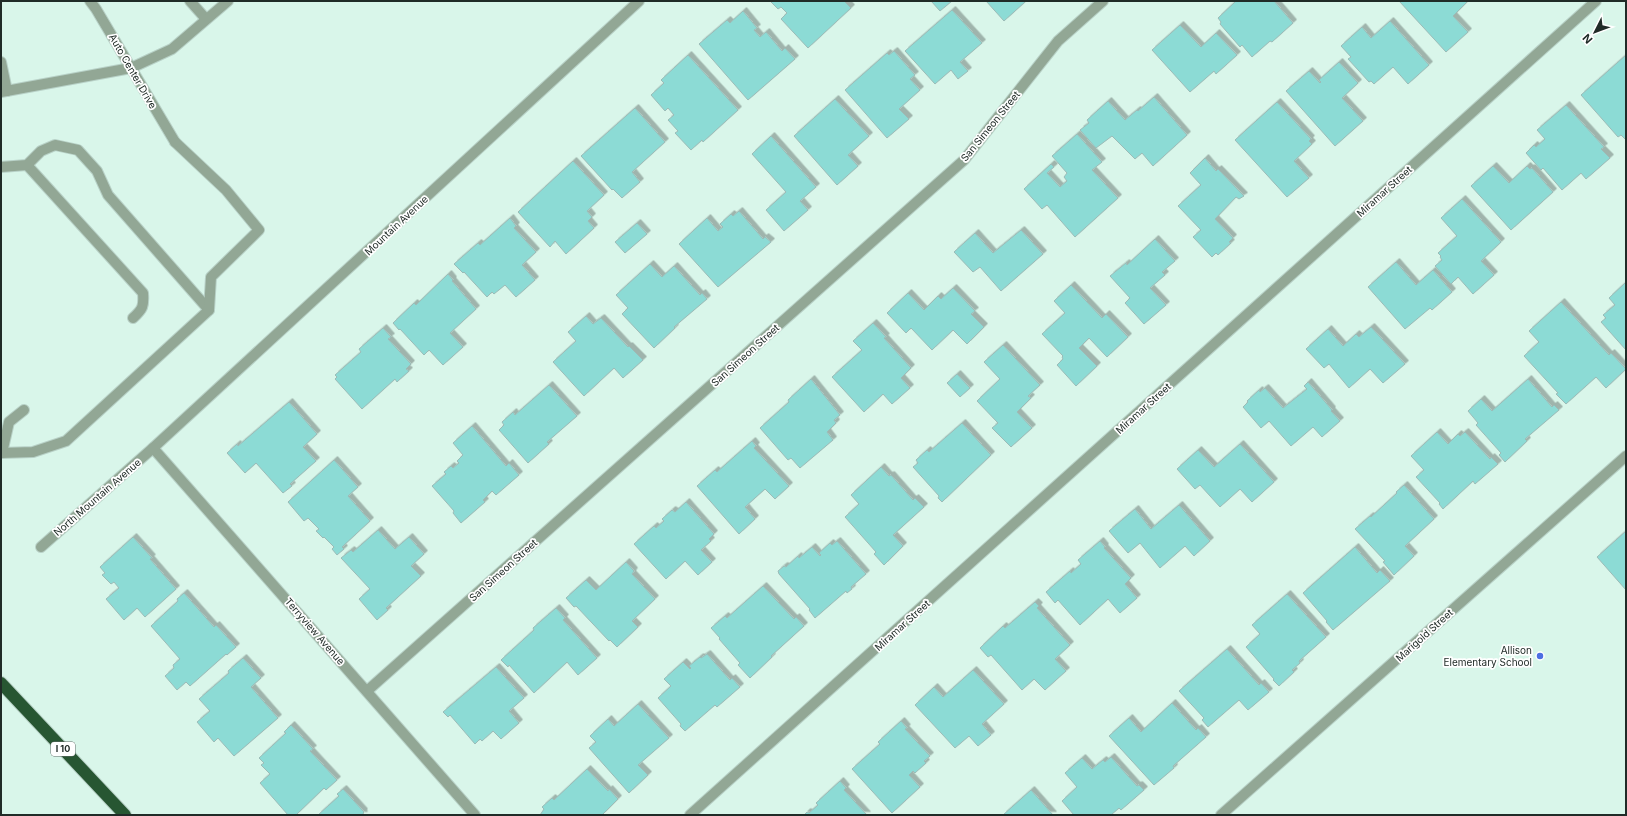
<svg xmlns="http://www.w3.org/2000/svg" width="1627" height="816" viewBox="0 0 1627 816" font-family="Inter,sans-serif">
<defs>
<filter id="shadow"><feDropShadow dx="3.5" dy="-3.5" stdDeviation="0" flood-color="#0004"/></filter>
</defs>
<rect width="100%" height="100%" fill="#d9f6ea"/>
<g fill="#8cdbd5" stroke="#9bbbb7" filter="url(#shadow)">
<polygon points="770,1 844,1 851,8 808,48 781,19 787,13 781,7 778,9"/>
<polygon points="931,1 952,1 940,11"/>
<polygon points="986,1 1024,1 1025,2 1004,21"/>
<polygon points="1236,1 1274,1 1293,23 1272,42 1270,41 1252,57 1242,45 1240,47 1220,24 1221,22 1218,18"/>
<polygon points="1399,1 1468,1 1453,16 1468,32 1446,52"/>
<polygon points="952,10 982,43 960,62 968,71 958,79 951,70 935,84 905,51"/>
<polygon points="743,11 757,28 754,30 760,37 766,32 782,51 785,48 795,59 748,100 699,44 727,20 730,23"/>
<polygon points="1390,21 1429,65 1408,84 1393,67 1374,84 1371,81 1369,82 1348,59 1351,57 1341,46 1362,27 1371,38"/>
<polygon points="1180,25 1201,47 1216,33 1237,55 1216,74 1214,71 1190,92 1152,50"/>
<polygon points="894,51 915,75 910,79 920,90 899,109 909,119 887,138 845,90 887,53 889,55"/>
<polygon points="688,55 738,110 703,142 702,140 691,150 675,133 678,131 668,120 674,115 668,108 665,111 651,95 664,83 661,80"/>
<polygon points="1626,55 1626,140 1621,135 1618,137 1581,95"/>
<polygon points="1339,62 1358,83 1342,98 1363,121 1335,146 1286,91 1309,71 1320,83 1321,82 1319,80"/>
<polygon points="1154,97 1187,135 1153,166 1142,153 1135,159 1112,136 1096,148 1080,130 1089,123 1087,120 1108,101 1125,120 1137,110 1138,111"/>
<polygon points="835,99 869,136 848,155 858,166 837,185 794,136"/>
<polygon points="1277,102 1311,139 1309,141 1312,144 1294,161 1309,178 1287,197 1235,140"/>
<polygon points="1566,105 1604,147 1601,149 1610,158 1586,179 1581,173 1562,190 1543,168 1541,170 1526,153 1534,145 1536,147 1545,139 1537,130"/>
<polygon points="635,108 665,142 632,172 640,182 622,198 613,189 612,190 581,156"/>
<polygon points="1077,134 1102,162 1092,170 1118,198 1075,237 1047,205 1042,209 1024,189 1051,164 1054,167 1047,173 1060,187 1067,181 1064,177 1067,173 1052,156"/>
<polygon points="771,136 816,187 800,201 808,210 784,231 766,210 786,192 752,154"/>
<polygon points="1205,158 1216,171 1218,169 1244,196 1239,199 1236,197 1215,219 1233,238 1229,242 1231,243 1218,255 1216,253 1212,257 1193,237 1201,230 1178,206 1201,185 1190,173"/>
<polygon points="573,161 604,195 587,211 592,217 588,221 594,228 566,254 555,241 550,247 518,212"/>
<polygon points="1493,166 1509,183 1527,166 1530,169 1532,168 1553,192 1511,230 1471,186"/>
<polygon points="1462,199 1501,242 1481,261 1494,275 1473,294 1458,277 1451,284 1435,266 1442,260 1440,257 1441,256 1438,253 1457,236 1441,218"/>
<polygon points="739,211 763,239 765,237 771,242 718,287 679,244 707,218 718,231 723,227 720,224 731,214 733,216"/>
<polygon points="510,218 516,226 514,228 536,252 522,265 535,280 516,297 505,285 494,294 492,292 487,297 464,272 463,273 454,264 478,243 480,245"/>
<polygon points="637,223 647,234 625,253 615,242"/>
<polygon points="1021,230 1043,254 1001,291 980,267 973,272 954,252 975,233 993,253"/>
<polygon points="1155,239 1175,261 1162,272 1165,275 1150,288 1166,305 1144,324 1125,303 1130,298 1110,276 1126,263 1127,265"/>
<polygon points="1396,262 1416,285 1433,270 1452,292 1432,310 1430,308 1405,329 1368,287"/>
<polygon points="650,264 662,277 674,266 700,295 702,293 707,299 674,327 675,328 654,348 622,314 628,308 616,295"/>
<polygon points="448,274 453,280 452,281 476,309 450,333 463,347 443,365 429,350 424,355 400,329 399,330 393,323 414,303 416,305"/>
<polygon points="1625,283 1626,284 1626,350 1601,322 1606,318 1603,315 1615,305 1609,298"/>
<polygon points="1071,285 1102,318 1106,314 1128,337 1107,357 1089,338 1079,348 1097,366 1076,386 1057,365 1063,359 1062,357 1063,356 1042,334 1065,313 1054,301"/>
<polygon points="953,288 975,311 971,314 984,327 967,344 953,330 932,350 911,328 906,333 887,313 908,293 924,310 938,296 941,299"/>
<polygon points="1561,302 1609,355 1611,353 1626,369 1606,388 1596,377 1566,404 1556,394 1558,393 1524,356 1539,342 1529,331"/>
<polygon points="586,316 593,324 601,318 628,347 629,346 643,360 623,378 614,368 584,396 553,362 576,341 568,332"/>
<polygon points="873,323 886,337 884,338 911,368 901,378 910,388 892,404 883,394 864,412 832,377 862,350 853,341"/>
<polygon points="1371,327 1405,364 1383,383 1370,369 1349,388 1329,364 1324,368 1306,349 1328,329 1343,346 1356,334 1359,337"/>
<polygon points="383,328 391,337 388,339 411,364 406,369 409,371 397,382 395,379 362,409 335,379 337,377 335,375 361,352 359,349"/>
<polygon points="1003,345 1040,385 1028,396 1031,398 1017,412 1032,428 1011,447 992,428 998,423 977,401 1000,379 984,362"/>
<polygon points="957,374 970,388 960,397 947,383"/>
<polygon points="811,379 840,415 834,420 836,423 827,432 833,440 800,468 791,458 788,460 760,428 789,402 788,400"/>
<polygon points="1528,379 1552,407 1554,405 1559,410 1525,439 1527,441 1505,462 1499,455 1501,453 1476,425 1478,423 1468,411 1481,399 1492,411"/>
<polygon points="1308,382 1332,410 1331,411 1340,421 1322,437 1313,427 1291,446 1269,421 1261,428 1243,407 1248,402 1247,401 1259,390 1260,392 1265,388 1283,408 1307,389 1304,386"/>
<polygon points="549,385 577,416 547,442 549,444 528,463 499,430 504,425 502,422 513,412 515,415"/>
<polygon points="289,402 317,434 303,447 316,461 290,484 292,486 283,493 256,463 245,473 227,453 237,444 238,446"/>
<polygon points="962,423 991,455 942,502 938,498 939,496 913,467 918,463 916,460 927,450 929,452"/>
<polygon points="472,426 506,466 509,463 519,475 496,495 492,491 483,500 485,502 461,523 453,513 454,511 432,486 446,474 444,472 451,466 453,468 459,463 457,461 463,455 453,443"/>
<polygon points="1437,432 1448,444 1458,434 1460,436 1465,432 1490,459 1491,457 1498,464 1475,484 1473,481 1443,509 1439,504 1440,503 1416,477 1424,470 1411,456"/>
<polygon points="752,441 756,446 754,448 789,486 775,499 765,489 745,507 755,519 739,534 697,486 715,470 717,472"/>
<polygon points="1240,444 1274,482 1252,502 1240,489 1220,507 1200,485 1195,489 1177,469 1198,450 1214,467"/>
<polygon points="334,460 358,487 348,496 370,521 342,547 344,549 337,555 332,549 334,547 324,537 323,538 316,531 319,529 308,518 304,521 288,502"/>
<polygon points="881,467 889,476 891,475 913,500 915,498 924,507 893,535 903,546 884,565 874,554 876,552 845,517 859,504 851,495"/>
<polygon points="1404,485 1434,519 1405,546 1414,556 1394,575 1383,562 1385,561 1355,529 1370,516 1371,517 1397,493 1396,492"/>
<polygon points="686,502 714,534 709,539 711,541 701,550 712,562 698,575 685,561 666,579 634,544 654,526 656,528 664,521 662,519 672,510 675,512"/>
<polygon points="1179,505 1210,541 1194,556 1185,546 1160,568 1140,543 1128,553 1109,531 1135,509 1151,529"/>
<polygon points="378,530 395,549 409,537 424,554 411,566 421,576 386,608 388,610 377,620 359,599 370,589 341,558 351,550 353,552"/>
<polygon points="1626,531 1626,590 1597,557"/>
<polygon points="133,537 152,558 150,559 176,589 145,617 137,608 124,620 106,599 119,588 114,582 111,584 102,575 105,573 100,567"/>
<polygon points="837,541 866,574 851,587 852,589 847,593 846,591 815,618 809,610 810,609 779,574 778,571 784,566 786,567 798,556 799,558 812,547 820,556 821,555 819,553 830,543 832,545"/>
<polygon points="1100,541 1105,547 1104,548 1131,578 1125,584 1137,598 1120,613 1108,599 1080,625 1058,600 1055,603 1046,592 1070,571 1071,573 1081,564 1078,560"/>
<polygon points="1355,547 1377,573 1380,570 1390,581 1333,630 1326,622 1327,621 1303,593"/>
<polygon points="626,562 634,571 632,574 655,599 632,621 638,627 617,647 610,640 609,641 576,606 574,607 566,598 586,580 596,590"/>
<polygon points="763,586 794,619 796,617 804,626 771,656 772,657 750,678 738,665 740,663 719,639 720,638 711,628 725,616 727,618"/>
<polygon points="184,593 214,627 216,625 236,647 227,655 226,654 190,686 186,682 177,690 165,676 174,668 173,665 180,659 151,626 178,601 177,599"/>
<polygon points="1287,594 1326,637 1299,661 1300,663 1292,670 1294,672 1279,686 1273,680 1274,679 1246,647 1260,634 1252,625"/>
<polygon points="1035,602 1039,606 1037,608 1070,645 1055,659 1066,671 1045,690 1034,679 1022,690 991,655 988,657 980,648 1003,626 1005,628"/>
<polygon points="556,608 565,618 563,620 597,658 578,675 567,662 534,693 509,665 508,667 501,660 534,630 533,628"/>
<polygon points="1227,649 1259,685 1261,683 1269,692 1248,710 1239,700 1208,727 1202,720 1204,718 1179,691"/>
<polygon points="707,654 730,680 732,678 740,687 717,707 715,705 685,731 680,726 681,724 658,698 671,686 664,679 683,662 690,669 691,668 689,666 700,657 701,658"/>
<polygon points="243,658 261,678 251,687 278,718 234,756 218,738 214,742 197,722 210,711 199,699 229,673 228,671"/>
<polygon points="496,667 524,698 509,711 519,723 501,739 493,731 482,741 480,739 475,744 450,715 448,717 443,712"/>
<polygon points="973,670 1004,704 982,724 991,735 978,746 969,736 955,748 915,705 934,687 943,697"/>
<polygon points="1172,703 1196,730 1198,728 1206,737 1173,766 1174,768 1154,785 1109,736 1129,718 1141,732"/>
<polygon points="638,704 669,738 638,765 648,775 629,793 589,748 596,742 590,736 608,719 614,726"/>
<polygon points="901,721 907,728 905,729 930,756 924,761 926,763 915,773 913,771 909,775 920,787 892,813 852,769 880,744 878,742"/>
<polygon points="291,725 313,749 310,751 337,780 326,790 324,788 296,815 288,815 260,783 270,774 261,765 264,763 259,758 286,733 284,732"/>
<polygon points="1111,757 1137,786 1139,785 1144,790 1121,810 1119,808 1111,815 1074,815 1062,801 1077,787 1065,773 1082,758 1092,769 1103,760 1105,762"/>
<polygon points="587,769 608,791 609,789 618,799 602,815 540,815 544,809 542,807 552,798 554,800"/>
<polygon points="840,781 846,788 844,790 867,815 804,815 807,812 809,813 818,805 816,803"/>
<polygon points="343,789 364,812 363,813 364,815 318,815 339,796 337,794"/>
<polygon points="1031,790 1053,815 1003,815"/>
</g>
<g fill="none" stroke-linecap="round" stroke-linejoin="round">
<g stroke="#b8d1c7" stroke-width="12">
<g id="service">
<polyline points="190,1 206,19"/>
<polyline points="1,62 7,91"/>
<polyline points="131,68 172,49 228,1"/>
<path d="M27 165 143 293C144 306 143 309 133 318"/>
<polyline points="1,167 27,165 41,151 55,145 78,150 97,171 108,195 209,310"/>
<polyline points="1,453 33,452 66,441 209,310 211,277 259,230 226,190 175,142"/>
<polyline points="2,453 9,422 24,410"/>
</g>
</g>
<g stroke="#b8d1c7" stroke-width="12">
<g id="minor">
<polyline points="90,1 96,9 175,142"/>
<polyline points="1,92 131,68"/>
<polyline points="153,448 475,815"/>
<polyline points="41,547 153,448 639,1"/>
<polyline points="367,691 964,160 1058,41 1103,1"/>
<polyline points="690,815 1596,1"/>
<polyline points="1221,815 1626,456"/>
</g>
</g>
<g stroke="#b8d1c7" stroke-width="14">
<polyline id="motorway" points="1,683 125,815"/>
</g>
<use href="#service" stroke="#92a795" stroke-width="10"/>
<use href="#minor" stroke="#92a795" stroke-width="10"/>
<use href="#motorway" stroke="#275632" stroke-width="12"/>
</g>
<circle fill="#4d6ee2" stroke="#fff" stroke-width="1.5" cx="1540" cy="656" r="4"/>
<g text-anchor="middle" stroke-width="3.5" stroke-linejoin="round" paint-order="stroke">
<rect fill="#fff" stroke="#636b68" stroke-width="1" x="51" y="742" width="24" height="14" rx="3"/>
<g font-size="9" font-weight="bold" fill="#202b27">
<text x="63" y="752">I 10</text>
</g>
<g font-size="10" fill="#202b27" stroke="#fff">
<text transform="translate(133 71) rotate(60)" y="4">Auto Center Drive</text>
<text transform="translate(990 126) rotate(-51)" y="4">San Simeon Street</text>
<text transform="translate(1384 191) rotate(-42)" y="4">Miramar Street</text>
<text transform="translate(396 225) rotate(-43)" y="4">Mountain Avenue</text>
<text transform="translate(745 355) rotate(-42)" y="4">San Simeon Street</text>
<text transform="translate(1143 408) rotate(-42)" y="4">Miramar Street</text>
<text transform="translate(97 497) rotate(-41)" y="4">North Mountain Avenue</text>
<text transform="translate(503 570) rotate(-42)" y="4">San Simeon Street</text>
<text transform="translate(902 625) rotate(-42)" y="4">Miramar Street</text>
<text transform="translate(315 631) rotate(49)" y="4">Terryview Avenue</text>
<text transform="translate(1424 635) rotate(-42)" y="4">Marigold Street</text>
</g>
<g font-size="10" fill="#202b27" stroke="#fff" text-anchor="end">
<text x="1532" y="654">Allison<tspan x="1532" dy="12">Elementary School</tspan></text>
</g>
</g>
<rect width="1627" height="816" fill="none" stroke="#202b27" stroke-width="4"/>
<g transform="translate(1595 32) rotate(228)" stroke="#ffffff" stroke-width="3" paint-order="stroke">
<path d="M0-3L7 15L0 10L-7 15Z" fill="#202b27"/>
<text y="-6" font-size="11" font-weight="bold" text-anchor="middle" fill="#202b27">N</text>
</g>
</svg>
